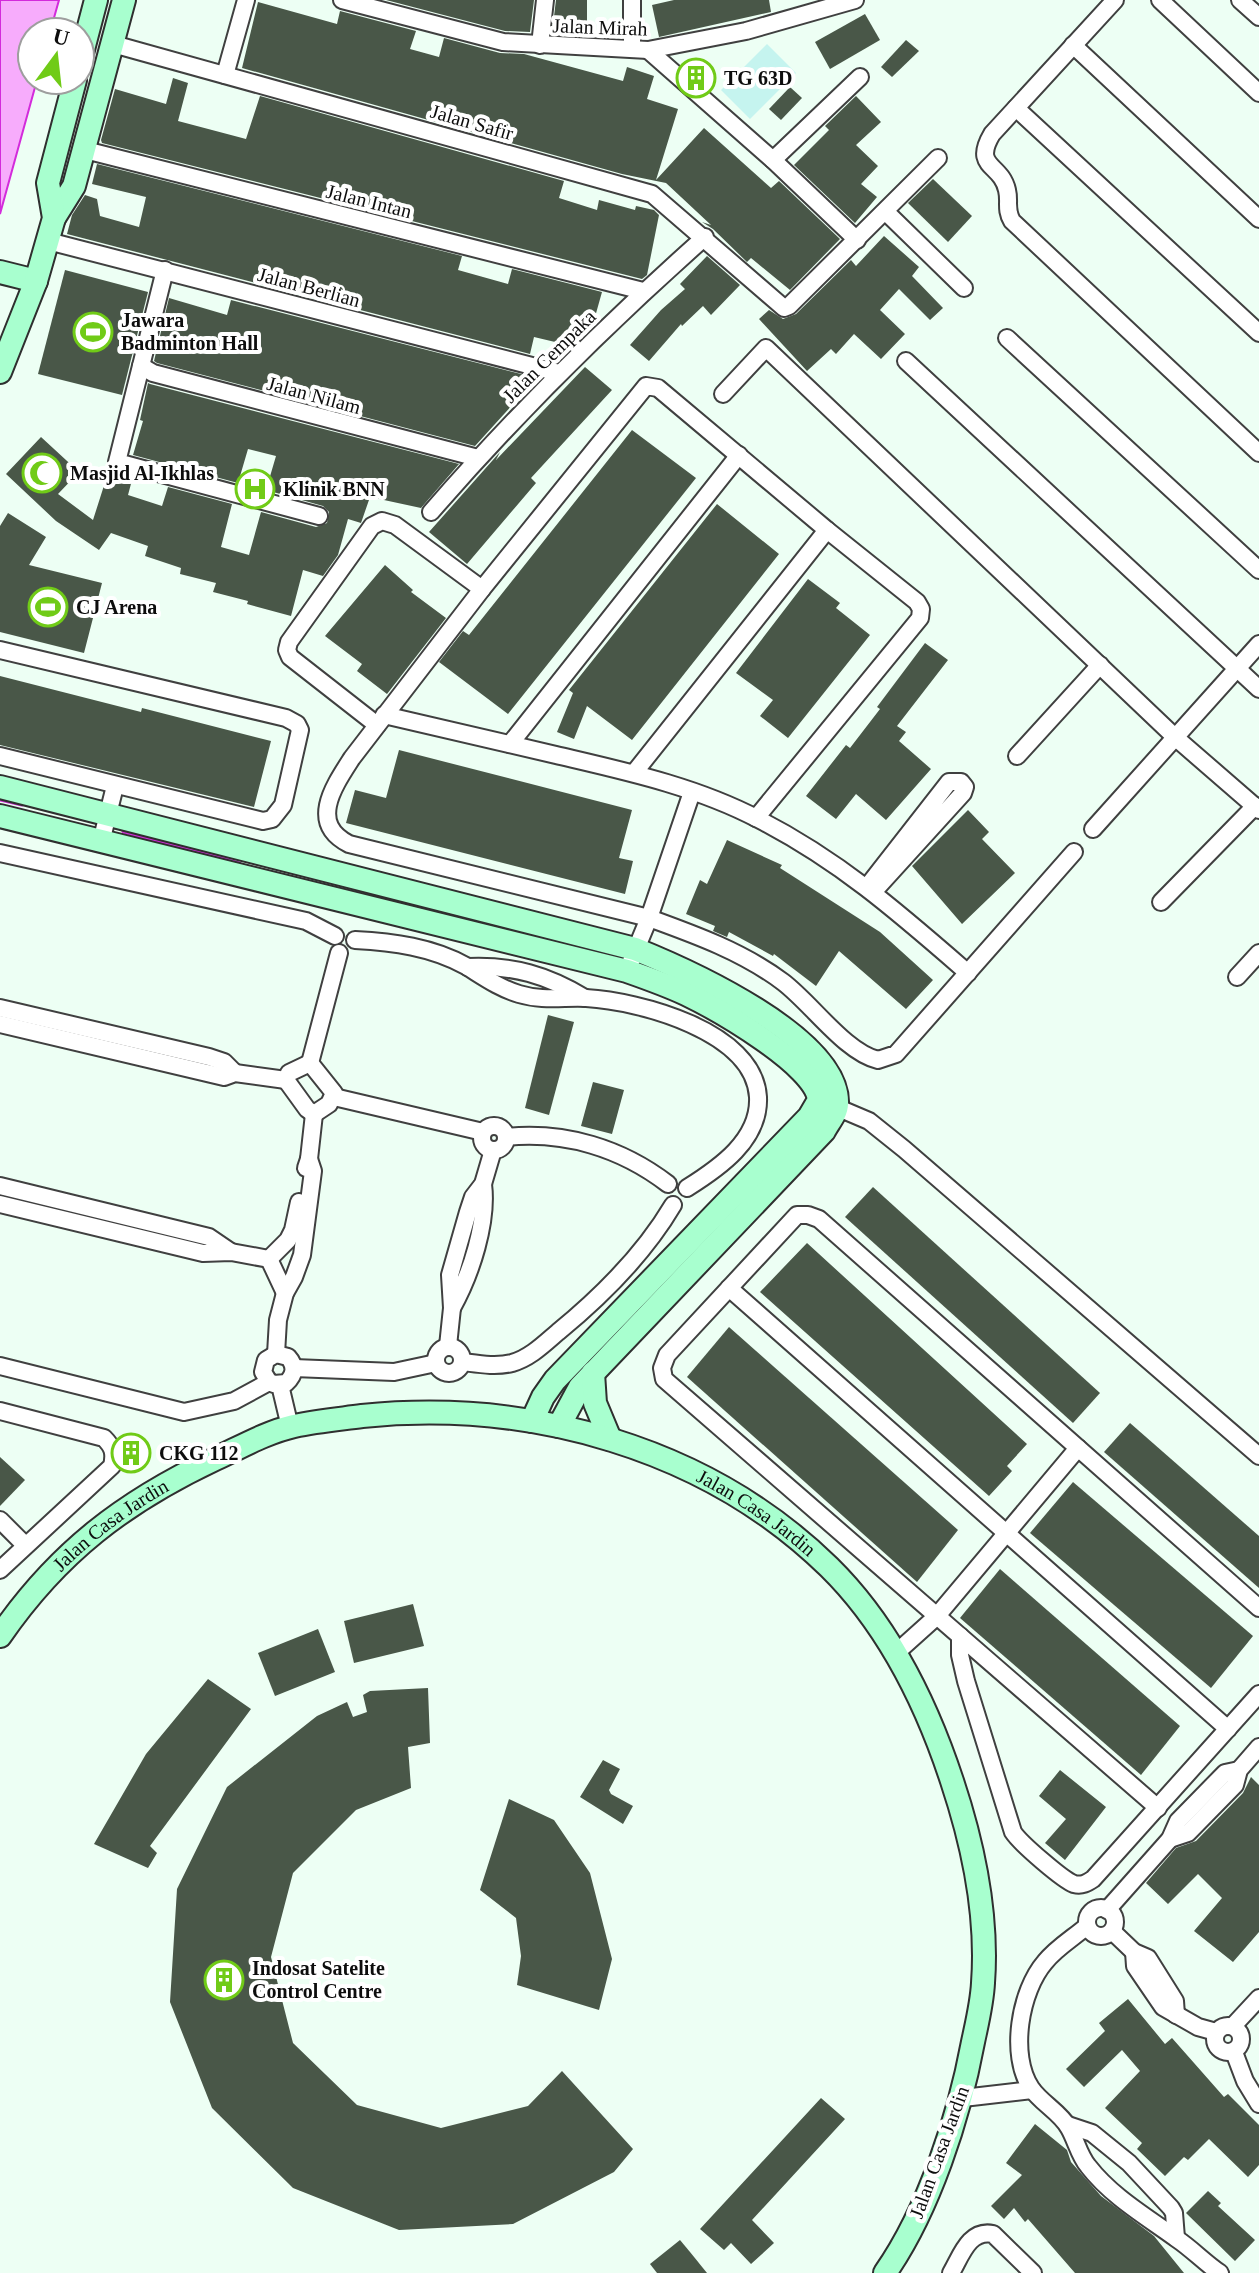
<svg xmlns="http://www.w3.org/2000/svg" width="1259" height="2273" viewBox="0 0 1259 2273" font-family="Georgia,serif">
<rect width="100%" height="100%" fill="#edfff4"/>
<polygon fill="#c5f4ef" points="767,44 796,73 750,119 721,90"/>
<polygon fill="#f7acfc" stroke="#d32bdb" stroke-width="2" points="0,0 59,0 50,32 32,32 32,80 37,80 0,214"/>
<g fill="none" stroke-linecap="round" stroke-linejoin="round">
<g stroke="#d32bdb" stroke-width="5">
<polyline points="0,799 22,804"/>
<polyline points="124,831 239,864"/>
<polyline points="423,909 621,957"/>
</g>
</g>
<g fill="#495748">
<polygon points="386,0 534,0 530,32 505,31"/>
<polygon points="556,0 587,0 587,34 552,33"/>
<polygon points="674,0 769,0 771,12 659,37 652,5"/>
<polygon points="258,2 337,24 340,11 416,31 410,49 439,57 444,38 500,53 524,54 623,81 627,67 654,76 647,99 678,109 656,180 704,128 771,188 779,181 840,239 790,290 751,258 747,262 713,229 702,222 711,225 666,183 622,174 242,68"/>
<polygon points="865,14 880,40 830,69 815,42"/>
<polygon points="906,40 919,51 892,77 881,67"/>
<polygon points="173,78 188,83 178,121 246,139 260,96 564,181 559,198 597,210 599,200 635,210 636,206 654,210 659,215 647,275 642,279 102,143 101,140 115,89 166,104"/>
<polygon points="790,87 802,98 781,120 769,109"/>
<polygon points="856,96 881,122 856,145 878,166 861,184 877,197 855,223 794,165 829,130 825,126"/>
<polygon points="97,164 462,256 458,270 508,284 512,269 602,292 593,324 583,322 579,339 572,346 534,337 530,354 67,234 72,215 85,195 97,199 100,216 139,227 146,197 92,184"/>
<polygon points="933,179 972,216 948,242 908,203"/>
<polygon points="884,236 919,267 912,276 943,308 930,320 899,289 880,310 905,334 881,359 854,334 836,354 831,349 807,371 759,319 769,310 783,319 796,314 851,260 856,266"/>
<polygon points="707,256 740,285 711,315 703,306 682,326 681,324 649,361 630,345 661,310 685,289 680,284"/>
<polygon points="65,270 148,292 122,395 38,374"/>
<polygon points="169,298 227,315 231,300 525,375 524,379 533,382 475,446 157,363 154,361"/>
<polygon points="585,367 612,390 531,478 536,483 467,564 429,532 500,452 496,460"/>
<polygon points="148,383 150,384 459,464 421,508 370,497 361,523 348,519 338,555 323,576 303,570 291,616 247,604 248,601 213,592 216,583 180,574 181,568 145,556 148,546 111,533 99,550 56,521 6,474 41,437 79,472 58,494 93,520 108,473 132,480 128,495 162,506 168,487 232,504 221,547 249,555 261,512 316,527 327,523 329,512 323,506 266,490 276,456 248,449 238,483 133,455 143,421 140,420"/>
<polygon points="632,430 696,478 508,714 439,662 463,631 469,635"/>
<polygon points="717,504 779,554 632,740 587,706 574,739 557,732 573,693 569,690"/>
<polygon points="8,513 46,537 29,565 102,583 84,653 0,632 0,526"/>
<polygon points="385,565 413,590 411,592 446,618 387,694 357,671 362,664 325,636"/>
<polygon points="808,579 840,603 836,608 870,635 788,738 760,716 773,700 736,673"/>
<polygon points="925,643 948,660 897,726 906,732 899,741 931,769 886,820 856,794 836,819 806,796 846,745 850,748 880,709 877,707"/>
<polygon points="0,676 141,712 142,708 271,741 254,807 0,745"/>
<polygon points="399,750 632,810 619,858 633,861 625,894 346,823 355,790 386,798"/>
<polygon points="968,810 989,832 982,839 1015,873 962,924 912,866"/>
<polygon points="727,840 782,865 780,868 880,932 933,980 906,1009 839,951 816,986 774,954 773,956 729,932 727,937 713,931 715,926 686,914 700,880 707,884"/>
<polygon points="548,1015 574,1022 549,1115 525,1108"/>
<polygon points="593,1082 624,1090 612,1134 581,1126"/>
<polygon points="873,1187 1100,1393 1073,1423 845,1217"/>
<polygon points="807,1243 1027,1444 1007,1466 1012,1471 989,1496 760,1292"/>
<polygon points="729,1327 958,1530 917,1582 687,1377"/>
<polygon points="1130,1423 1259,1536 1259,1588 1104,1452"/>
<polygon points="0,1457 25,1480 0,1506"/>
<polygon points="1073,1482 1253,1636 1211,1688 1030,1533"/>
<polygon points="1000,1569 1180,1726 1141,1775 960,1618"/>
<polygon points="413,1604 424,1646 354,1663 344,1621"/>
<polygon points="318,1629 335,1672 275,1696 258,1653"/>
<polygon points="208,1679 251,1709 150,1846 157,1853 148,1868 94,1844 146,1754"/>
<polygon points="428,1688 430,1743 408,1747 411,1788 356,1810 293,1873 271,1957 293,2043 357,2105 441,2128 528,2106 562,2071 633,2149 614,2172 513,2224 399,2230 293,2188 212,2108 170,2002 177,1889 227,1787 317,1716 347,1702 353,1717 367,1712 363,1695 370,1691"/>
<polygon points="603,1760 620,1769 609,1790 611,1794 633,1806 623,1824 580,1797"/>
<polygon points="1060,1770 1106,1807 1065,1860 1045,1843 1066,1819 1039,1796"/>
<polygon points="1251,1777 1259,1785 1259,1932 1233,1962 1194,1931 1222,1898 1198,1874 1168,1904 1146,1883 1176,1848 1196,1841 1243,1793"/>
<polygon points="509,1799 554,1820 590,1873 612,1959 599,2010 517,1985 521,1956 516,1918 480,1890"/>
<polygon points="1128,1999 1165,2044 1172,2038 1224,2097 1228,2094 1259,2125 1259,2165 1248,2177 1209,2139 1188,2160 1184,2157 1165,2176 1137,2149 1142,2143 1105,2108 1140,2071 1122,2050 1084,2087 1066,2069 1105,2031 1099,2023"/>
<polygon points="821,2098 845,2119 752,2220 774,2243 751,2264 731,2243 724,2250 700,2229"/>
<polygon points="1035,2124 1067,2150 1071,2162 1101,2196 1154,2236 1184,2273 1075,2273 1028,2219 1025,2222 1014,2208 1004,2219 991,2206 1022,2175 1006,2163"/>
<polygon points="1208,2191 1221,2203 1218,2206 1255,2240 1235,2261 1186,2213"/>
<polygon points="680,2240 690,2252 707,2273 657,2273 650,2264"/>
</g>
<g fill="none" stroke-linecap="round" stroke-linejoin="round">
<g stroke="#404040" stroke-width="20">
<g id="street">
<polyline points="342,0 503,42 648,50 746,31 855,0"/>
<path d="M1115 0 992 134C972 168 1001 163 1007 190 1010 202 1005 209 1012 221L1259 453"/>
<polyline points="1160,0 1259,93"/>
<polyline points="1240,0 1259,17"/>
<polyline points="113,44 652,194 784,308 789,306 938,158"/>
<polyline points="540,45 545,0"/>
<polyline points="1073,45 1259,219"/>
<polyline points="632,48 632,0"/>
<polyline points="648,50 773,160 857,240"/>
<polyline points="225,75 246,0"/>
<polyline points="1016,108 1259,333"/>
<polyline points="85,150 643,291"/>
<polyline points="773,160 860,77"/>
<polyline points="886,212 964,288"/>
<polyline points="48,241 559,373"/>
<polyline points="165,270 117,462 319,516"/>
<polyline points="1007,338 1259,570"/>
<polyline points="906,361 1259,689"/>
<polyline points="141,366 153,373 478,458"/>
<polyline points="723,394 766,348 1176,738 1259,810"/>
<path d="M431 512C516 414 608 323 705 237"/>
<polyline points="0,650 286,718 297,724 300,730 283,805 272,819 263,821 0,756"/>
<path d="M384 715C442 728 499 742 556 755 624 771 695 786 758 819 840 861 899 913 968 973"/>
<polyline points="377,725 290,657 287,650 289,642 372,526 382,521 395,525 482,589"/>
<polyline points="510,744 739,455"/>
<polyline points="1017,756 1100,665"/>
<polyline points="634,773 827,530"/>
<path d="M756 818 920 618 921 609 917 602 827 530 658 388 646 386 482 589 352 758C334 786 308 823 349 844L649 918C696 935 743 952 783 982 812 1004 845 1052 878 1060L896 1054 1074 852"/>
<polyline points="1093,829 1259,644"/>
<polyline points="101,842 115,786"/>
<polyline points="0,853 306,921 335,936"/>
<polyline points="867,887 949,782 961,782 965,787 963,793 874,891"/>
<polyline points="1161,902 1255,806"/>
<path d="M355 940C393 942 432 947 466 966 484 977 499 988 519 994 542 1001 563 997 586 998 639 1001 754 1031 758 1097 760 1140 719 1168 687 1188"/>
<path d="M468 967C513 965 547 975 585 998"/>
<polyline points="627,971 649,918 692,792"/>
<polyline points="1237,977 1259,953"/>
<polyline points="0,1008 209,1057 224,1062 235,1073"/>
<polyline points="0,1024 224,1077 235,1073 286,1080"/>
<polygon points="310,1063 334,1093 329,1104 314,1114 307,1109 286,1080 289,1073"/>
<polyline points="310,1063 339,953"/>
<polyline points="334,1097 483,1132"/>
<polyline points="829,1104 869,1121 904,1149 1259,1456"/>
<circle cx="494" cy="1138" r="12"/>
<path d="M506 1137C565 1131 621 1148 668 1184"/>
<polyline points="306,1168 309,1159 314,1114"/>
<polyline points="0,1186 209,1237 231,1252"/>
<polyline points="0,1204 203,1253 231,1252 269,1259"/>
<polyline points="269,1259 288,1240 293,1230 299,1202"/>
<polyline points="269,1259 285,1293"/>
<polyline points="729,1288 1228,1729"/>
<path d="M452 1308C471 1274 488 1222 483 1184"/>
<polyline points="448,1346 452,1308 450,1275 468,1212 473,1197 483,1184 493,1150"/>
<circle cx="449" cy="1360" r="13"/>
<polyline points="276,1354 278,1320 285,1293 294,1277 302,1255 313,1171 309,1159"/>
<path d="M463 1362C479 1364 496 1367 512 1363 530 1358 544 1344 558 1332 602 1296 644 1254 673 1205"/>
<path d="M0 1366 184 1412 234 1401 269 1382 274 1384 286 1383C295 1375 296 1366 288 1357L276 1354 266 1360 263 1372 269 1382"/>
<polyline points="294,1368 394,1372 436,1363"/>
<polyline points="280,1385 290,1427"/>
<path d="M0 1411 104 1438C113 1447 115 1453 112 1466L0 1570"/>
<polyline points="0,1520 25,1545"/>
<path d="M960 1636V1655L966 1681 1013 1832C1020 1843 1063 1880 1074 1884 1082 1886 1087 1883 1093 1879L1259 1694"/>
<polyline points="897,1652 936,1617 1078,1448"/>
<polyline points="1158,1808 664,1379 662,1368 667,1355 797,1215 808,1215 819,1219 1259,1608"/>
<polyline points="1170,1839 1188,1833 1235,1785 1239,1770 1259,1747"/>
<circle cx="1101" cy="1922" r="14"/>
<polyline points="1107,1910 1170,1839 1178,1821 1225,1773 1239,1770"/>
<path d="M1087 1926C1073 1938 1056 1948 1045 1962 1020 1991 1009 2055 1031 2088 1041 2103 1060 2112 1069 2128 1076 2140 1079 2155 1088 2166 1112 2197 1147 2217 1177 2239 1192 2249 1205 2263 1220 2273"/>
<polyline points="1112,1931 1134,1952 1148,1958 1175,2001 1176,2015"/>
<polyline points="1134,1952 1135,1966 1163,2007 1198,2027 1216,2032"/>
<circle cx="1228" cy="2039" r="13"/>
<polyline points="1233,2026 1259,1998"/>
<polyline points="1234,2052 1245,2081 1259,2104"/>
<polyline points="963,2098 1032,2090"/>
<polyline points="1068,2125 1092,2133 1129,2163 1171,2208 1174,2213 1176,2238"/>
<path d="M951 2273C961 2256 969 2229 993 2234L1033 2273"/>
</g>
</g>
<g stroke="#2f2f2f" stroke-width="26">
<g id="secondary">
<polyline points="80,61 96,0"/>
<polyline points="54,218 74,186 124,0"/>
<polyline points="0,272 36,281"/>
<polyline points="0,372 36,281 54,218 48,183 75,80"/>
<path d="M0 787 635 949C687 970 840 1038 837 1104 837 1113 828 1123 824 1131L580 1387 559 1426"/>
<path d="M0 816 627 971C647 978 667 985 686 994 717 1009 816 1065 819 1100L809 1117 555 1380 543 1397 532 1421"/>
<polyline points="593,1373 595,1403 610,1439"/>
<path id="s1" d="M0 1636C58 1552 124 1502 215 1459 241 1447 267 1432 294 1426 317 1421 340 1419 362 1416 530 1399 706 1447 829 1567 889 1626 926 1702 952 1781 973 1844 988 1916 983 1983 982 2003 977 2023 973 2042 959 2117 929 2210 885 2273"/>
</g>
</g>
<use href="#street" stroke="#fff" stroke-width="16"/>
<use href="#secondary" stroke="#a8ffcf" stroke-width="22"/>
</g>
<defs>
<g id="building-ring" transform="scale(2)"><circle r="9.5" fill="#fff" stroke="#70cb17" stroke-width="1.5"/><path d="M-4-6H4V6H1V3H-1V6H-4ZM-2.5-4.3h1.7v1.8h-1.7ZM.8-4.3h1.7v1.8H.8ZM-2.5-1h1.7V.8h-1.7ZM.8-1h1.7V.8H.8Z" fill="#70cb17"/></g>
<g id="stadium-ring" transform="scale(2)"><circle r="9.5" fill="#fff" stroke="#70cb17" stroke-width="1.5"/><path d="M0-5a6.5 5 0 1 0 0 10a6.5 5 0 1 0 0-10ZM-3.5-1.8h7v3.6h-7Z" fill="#70cb17"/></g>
<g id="mosque-ring" transform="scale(2)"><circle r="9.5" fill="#fff" stroke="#70cb17" stroke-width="1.5"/><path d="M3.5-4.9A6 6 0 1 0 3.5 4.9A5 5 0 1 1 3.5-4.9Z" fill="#70cb17"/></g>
<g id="hospital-ring" transform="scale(2)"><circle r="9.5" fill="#fff" stroke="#70cb17" stroke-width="1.5"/><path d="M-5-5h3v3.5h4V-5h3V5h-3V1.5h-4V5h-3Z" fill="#70cb17"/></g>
</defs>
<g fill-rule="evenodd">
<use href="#building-ring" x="696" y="78"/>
<use href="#stadium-ring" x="93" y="332"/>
<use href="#mosque-ring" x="42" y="473"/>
<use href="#hospital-ring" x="255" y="489"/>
<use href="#stadium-ring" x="48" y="607"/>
<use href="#building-ring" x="131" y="1453"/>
<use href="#building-ring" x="224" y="1980"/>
</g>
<g text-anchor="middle" stroke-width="8" stroke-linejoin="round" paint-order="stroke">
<g font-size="20" fill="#0d0d0d" stroke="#fff">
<text transform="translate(600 27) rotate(2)" y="7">Jalan Mirah</text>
<text transform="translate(472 122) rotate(16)" y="7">Jalan Safir</text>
<text transform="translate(369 201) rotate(14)" y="7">Jalan Intan</text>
<text transform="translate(309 287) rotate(15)" y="7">Jalan Berlian</text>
<text transform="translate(549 356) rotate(-45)" y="7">Jalan Cempaka</text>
<text transform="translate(314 395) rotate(15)" y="7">Jalan Nilam</text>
<text dy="7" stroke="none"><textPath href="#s1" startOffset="852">Jalan Casa Jardin</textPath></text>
<text dy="7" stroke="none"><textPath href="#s1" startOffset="158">Jalan Casa Jardin</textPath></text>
<text transform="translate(939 2152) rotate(-70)" y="7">Jalan Casa Jardin</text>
</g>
<g font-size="20" font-weight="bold" fill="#0d0d0d" stroke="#fff" text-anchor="start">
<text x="724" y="85">TG 63D</text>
<text x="121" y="327">Jawara<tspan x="121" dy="23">Badminton Hall</tspan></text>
<text x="70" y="480">Masjid Al-Ikhlas</text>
<text x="283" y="496">Klinik BNN</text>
<text x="76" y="614">CJ Arena</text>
<text x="159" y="1460">CKG 112</text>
<text x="252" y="1975">Indosat Satelite<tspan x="252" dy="23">Control Centre</tspan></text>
</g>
</g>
<g transform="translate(56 56) rotate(15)"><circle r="38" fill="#ffffff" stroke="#9e9e9e" stroke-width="2"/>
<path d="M0-6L14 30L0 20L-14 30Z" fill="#70cb17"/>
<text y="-12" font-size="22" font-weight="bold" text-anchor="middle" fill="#0d0d0d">U</text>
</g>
</svg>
